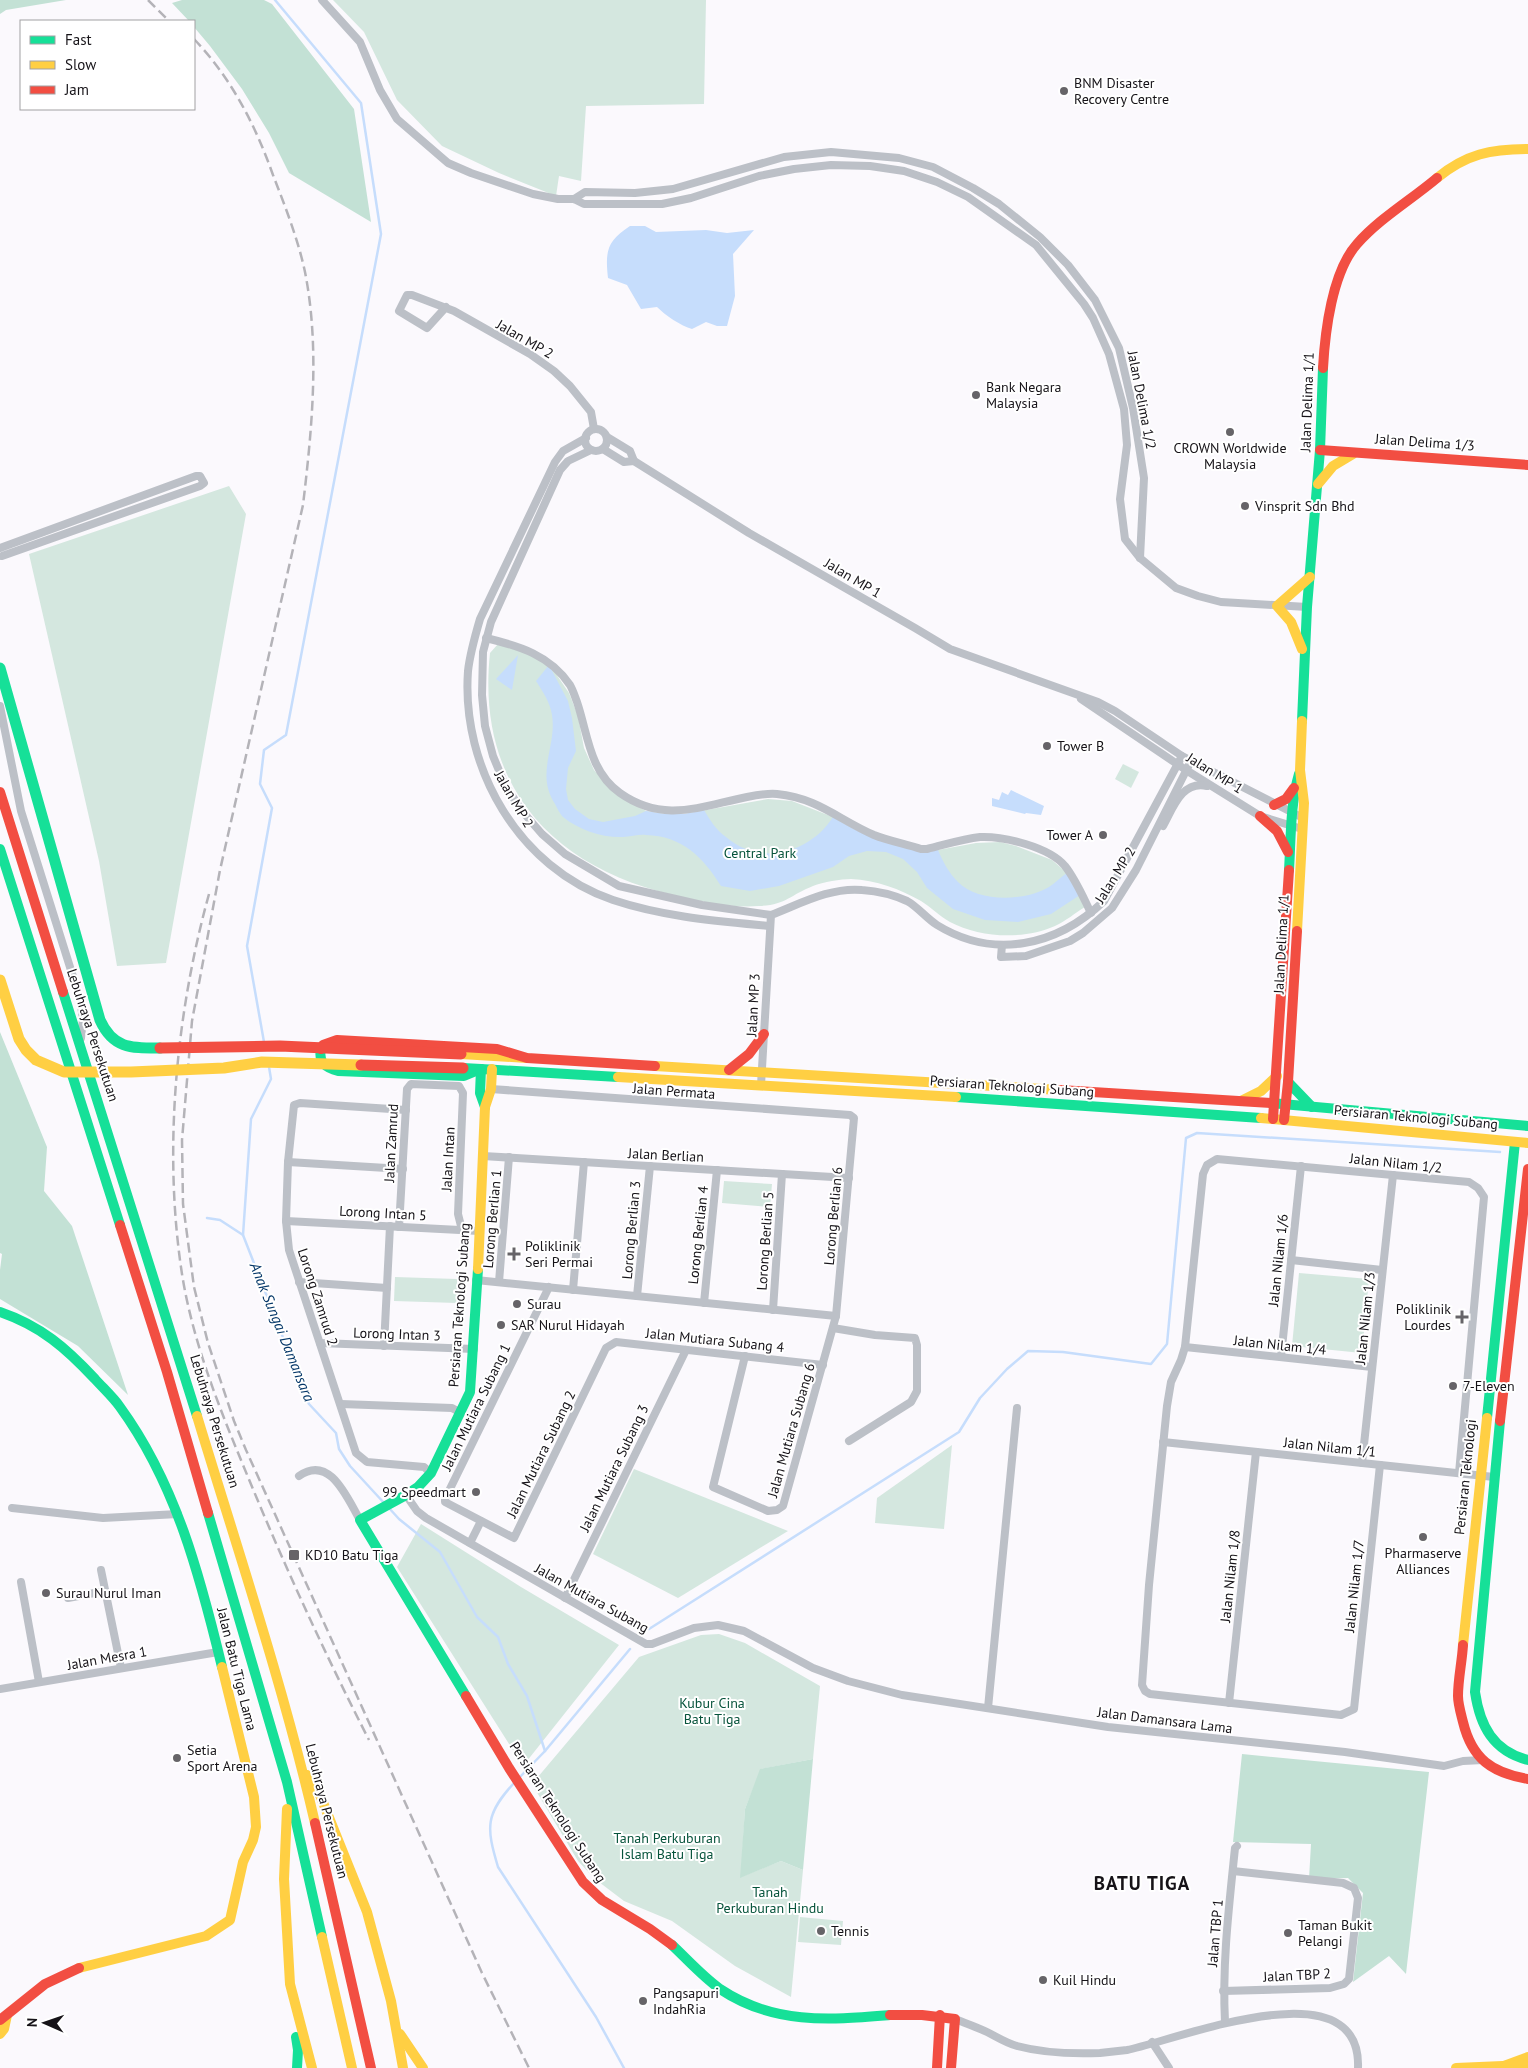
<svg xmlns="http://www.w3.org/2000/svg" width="1528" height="2068" viewBox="0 0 1528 2068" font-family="'PT Sans',sans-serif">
<rect width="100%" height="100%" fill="#fbf9fd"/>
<g fill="#d4e7df">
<polygon points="333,0 706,0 704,104 586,106 581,181 559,176 556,196 499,173 442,146 397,100 364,32"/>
<polygon points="229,486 246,514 166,963 117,966 99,861 29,554"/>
<path d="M498 644 513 647 550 665 569 693 578 716 584 748 594 770 617 795 646 811 665 814H684L768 799 792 801 833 817 867 837 889 844 938 850 976 843 1000 842 1016 846 1052 860 1067 873 1085 907C1075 913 1066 921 1055 926 1024 940 980 938 950 922 939 916 931 907 921 901 900 889 876 880 851 879 841 879 823 882 813 886 790 895 786 905 759 906 730 908 702 902 674 895 550 867 476 783 490 653Z"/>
<polygon points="1123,764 1139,772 1131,788 1115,779"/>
<polygon points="724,1181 772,1184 770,1207 722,1203"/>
<polygon points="1299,1273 1369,1279 1362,1353 1292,1346"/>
<polygon points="395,1277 457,1279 457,1303 394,1301"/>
<polygon points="952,1445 944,1529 875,1523 877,1498"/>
<polygon points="634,1469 788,1531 678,1598 593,1554"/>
<polygon points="421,1524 521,1587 619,1645 523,1766 397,1567"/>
<polygon points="719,1634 745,1643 820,1686 813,1759 761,1769 745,1809 741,1877 781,1861 803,1870 791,1997 735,1966 672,1921 624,1901 595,1879 578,1861 532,1784 639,1657 701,1635"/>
<polygon points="800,1917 843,1921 841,1945 798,1942"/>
</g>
<g fill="#c3e1d5">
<polygon points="0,0 66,0 6,10 0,14"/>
<polygon points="182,0 264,0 272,4 354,109 371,222 289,173 269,133 242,89 210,46 194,27 194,21 189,21 172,3"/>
<polygon points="0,1032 47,1147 44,1191 72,1226 128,1395 78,1346 0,1299 0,1270 2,1254 0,1253"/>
<polygon points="1242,1754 1429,1772 1406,1974 1389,1956 1353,1982 1363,1893 1348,1878 1309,1879 1311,1844 1233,1842"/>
<polygon points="813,1759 803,1870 781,1861 740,1878 745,1809 760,1769"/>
</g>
<g fill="#c6ddfc">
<path d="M630 226H645L656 232 706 230 727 233 754 230 733 254 735 296 727 326H717L706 322 692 329C681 326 665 315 657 307L641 309 627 285 608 278C605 251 607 241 630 226Z"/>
<polygon points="518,655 512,690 496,679"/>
<path d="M549 665 568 701 572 718 576 751 568 768 566 789 568 800 575 809 589 819 603 822 635 816 646 811 665 814H684L704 810C710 820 716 830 726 837 761 867 810 853 833 817 872 842 893 844 938 850 943 862 949 873 958 882 978 903 1026 901 1049 887 1055 883 1061 877 1067 873L1080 895 1051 914 1018 922 985 920 953 909 927 888 917 872 903 859 886 852 867 851 849 856 833 867 779 886 750 891 721 886C703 857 682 836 646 835 639 834 631 837 623 837 603 838 579 830 563 817 560 814 557 808 555 804 535 773 557 747 552 715 550 702 543 692 536 681Z"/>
<polygon points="1011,790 1044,806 1041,815 1026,813 1025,814 992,806 992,798 999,800 1002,792 1008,795"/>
</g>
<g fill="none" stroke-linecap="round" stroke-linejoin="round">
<g stroke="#c6ddfc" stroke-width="2.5">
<polyline points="264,1042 247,946 272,808 260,784 264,750 286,735 381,234 361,103 275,0"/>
<polyline points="269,1067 271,1079 251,1119 243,1235 309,1404 336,1433 339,1449 350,1466 385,1504"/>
<polyline points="207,1218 220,1220 243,1235"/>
<polyline points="389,1508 399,1519 440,1552 477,1617 498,1637 508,1664 527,1696 545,1751"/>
<polyline points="649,1629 959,1432 980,1398 1007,1369 1028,1351 1063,1352 1151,1364 1167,1344 1186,1138 1197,1133 1500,1152"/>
<polyline points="518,1779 545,1751 630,1649"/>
<path d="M515 1782C485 1814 486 1827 498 1867L596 2017 624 2068"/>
</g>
<g stroke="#bcc0c7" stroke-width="8">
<polyline points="322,0 360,42 380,90 397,119 448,163 471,173 533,194 558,199 574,199 584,204 662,204 691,198 759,176 794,169 831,165 870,166 904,171 937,182 968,197 1036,245 1084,304 1093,318 1109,354 1124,409 1127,445 1120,499 1125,539 1140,558 1176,588 1198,596 1221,602 1307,607"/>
<polyline points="574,199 585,192 635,193 673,189 784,157 831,152 899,158 933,167 973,188 999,204 1040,237 1068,265 1095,300 1119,348 1133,408 1144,478 1140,558"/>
<polyline points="446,307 427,328 399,311 407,295 412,295 454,311 530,354 554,371 570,386 591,412 594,429"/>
<circle cx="596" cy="440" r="11"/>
<polyline points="607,437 630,451 634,461 749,533 915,628 950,649 1098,702 1115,711 1182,756 1303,818"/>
<path d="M586 438 563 451 555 462 480 619C475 636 470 653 468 671 461 768 519 868 613 900 664 917 717 921 770 926"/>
<polyline points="603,449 624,462 634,461"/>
<polyline points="591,450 568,461 560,470 491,622 483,652 482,695 485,726 493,756 505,785 522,811 542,834 565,854 619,886 702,905 771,915"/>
<polyline points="0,548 196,476 200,476 204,483 200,486 2,556"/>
<path d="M486 638C519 646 550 655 570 685 573 690 575 697 577 702 588 734 589 771 620 793 664 824 701 806 747 797 757 795 767 793 777 794 818 798 839 820 874 835 889 841 906 844 921 849H927C944 845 962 839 980 837 1004 836 1049 847 1065 866 1076 880 1083 897 1091 913"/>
<polyline points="1081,699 1186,770 1260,816 1302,829"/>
<polyline points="0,706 21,811 80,999 83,1019 81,1038"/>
<path d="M1163 826C1173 808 1182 780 1207 786"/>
<polyline points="1002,945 1001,957 1026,956 1070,941 1083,933 1112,908 1136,870 1191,761"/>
<path d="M761 1085 771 915C800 904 830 887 862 890 876 891 894 895 907 901 918 907 926 918 937 925 994 960 1057 946 1104 901L1182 756"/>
<polyline points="491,1089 850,1115 854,1118 836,1316 783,1506 777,1510 768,1511 713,1487 745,1356"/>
<polyline points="406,1110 300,1103 294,1105 288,1162 286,1221 289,1250 356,1453 367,1462 424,1467 431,1473"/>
<polyline points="483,1156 849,1178"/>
<polyline points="288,1162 403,1169"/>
<polyline points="286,1221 479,1231"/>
<polyline points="399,1227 407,1089 411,1084 459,1086 463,1093 458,1214 462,1230"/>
<polyline points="1291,1260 1382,1270"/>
<polyline points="476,1280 836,1316"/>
<polyline points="299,1282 387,1288"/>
<polyline points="499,1282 509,1157"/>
<polyline points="549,1287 445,1499 445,1502 514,1538 606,1348 616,1342 823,1365"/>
<polyline points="573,1290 584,1162"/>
<polyline points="637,1296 650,1166"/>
<polyline points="704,1303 717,1170"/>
<polyline points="773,1310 782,1174"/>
<polyline points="833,1328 875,1335 915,1338 917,1345 917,1391 911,1402 849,1441"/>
<polyline points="320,1343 474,1349"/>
<polyline points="384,1346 390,1226"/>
<polyline points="1185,1347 1372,1367"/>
<polyline points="1281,1357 1301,1166"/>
<polyline points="341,1404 452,1408 461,1413"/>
<polyline points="1163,1442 1494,1477"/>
<polyline points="1362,1463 1393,1175"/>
<polyline points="1380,1465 1354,1709 1341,1715 1150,1694 1145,1691 1142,1685 1149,1585 1167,1406 1171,1382 1181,1360 1185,1347 1203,1174 1207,1165 1217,1159 1469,1182 1478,1188 1484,1197 1459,1473"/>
<path d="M299 1476C330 1454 347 1498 360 1520"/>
<polyline points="406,1495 417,1511 426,1518 646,1644 652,1644 694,1628 718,1625 744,1631 813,1668 848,1681 902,1695 1108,1727 1345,1752 1444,1766 1463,1761 1483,1760"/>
<polyline points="12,1508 103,1518 178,1514"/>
<polyline points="470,1543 481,1521"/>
<polyline points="101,1570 121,1668"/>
<polyline points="21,1582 39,1682"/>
<polyline points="68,1598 105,1591"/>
<polyline points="565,1598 686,1350"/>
<polyline points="0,1689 218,1652"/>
<polyline points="1229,1703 1256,1452"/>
<polyline points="988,1708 1017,1408"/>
<polyline points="1223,1991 1330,1988 1344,1984 1349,1979 1358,1898 1354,1888 1343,1883 1233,1871"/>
<path d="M955 2019C965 2023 977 2027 987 2032 997 2037 1006 2043 1017 2046 1043 2053 1074 2054 1100 2053 1109 2052 1118 2051 1127 2050 1177 2040 1362 1964 1358 2068"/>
<path d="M1225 2022C1222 1964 1229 1906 1235 1848L1237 1846"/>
<polyline points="1152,2042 1169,2068"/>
</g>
<g stroke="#16e098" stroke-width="10">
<polyline points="1302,721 1307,607 1320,450 1323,368"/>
<polyline points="0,849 120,1225"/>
<path d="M1289 870C1291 838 1290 805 1299 774"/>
<polyline points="63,992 197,1416"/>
<path d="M321 1049C318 1063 326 1068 338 1071L464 1076 481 1069 618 1077"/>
<polyline points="463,1068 481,1069"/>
<polyline points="481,1069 480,1093 485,1107"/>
<polyline points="1288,1082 1312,1107"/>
<polyline points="956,1097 1261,1118"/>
<polyline points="1271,1103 1528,1126"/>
<path d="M0 1312C41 1326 66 1348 95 1379 103 1388 113 1397 120 1407 176 1484 200 1576 222 1667"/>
<polyline points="1487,1418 1515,1142"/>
<path d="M1500 1421 1475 1692C1480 1726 1493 1751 1528 1760"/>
<polyline points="208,1513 287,1782 322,1937"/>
<polyline points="466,1696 360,1520 406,1495 418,1487 431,1473 470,1392 478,1269"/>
<path d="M672 1945C688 1960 702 1976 720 1989 774 2025 829 2020 890 2015"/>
<polyline points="296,2037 298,2050 297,2068"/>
</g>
<g stroke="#ffcf43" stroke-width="10">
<path d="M1437 178C1466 154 1491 149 1528 149"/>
<polyline points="1318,484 1333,466 1353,454"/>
<polyline points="1302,649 1291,622 1277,606 1310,577"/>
<polyline points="1297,931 1304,803 1300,770 1302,721"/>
<polyline points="461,1054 527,1058"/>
<polyline points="655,1066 1060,1090"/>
<polyline points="618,1077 956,1097"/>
<polyline points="1241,1101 1261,1091 1277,1076"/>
<polyline points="1261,1118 1528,1143"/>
<polyline points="478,1269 485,1107 491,1089 492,1069"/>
<path d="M197 1416C238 1551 283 1685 315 1823"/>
<polyline points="1463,1645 1487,1418"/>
<polyline points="307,1775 320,1795 367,1912 391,2001 403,2068"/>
<polyline points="287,1809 284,1879 290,1984 312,2068"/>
<polyline points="322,1937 352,2068"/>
<polyline points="79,1968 206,1936 230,1920 243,1862 253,1840 256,1827 254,1797 222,1667"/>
<polyline points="0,2034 4,2029 7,2015"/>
<polyline points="400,2034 423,2068"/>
<polyline points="1504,2066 1528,2057"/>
<polyline points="1456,2068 1528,2065"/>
</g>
<g stroke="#f24e42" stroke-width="10">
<path d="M1323 368C1325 332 1332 272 1357 244 1380 218 1411 200 1437 178"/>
<polyline points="1320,450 1528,465"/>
<polyline points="0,792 63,992"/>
<polyline points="1274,805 1286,799 1294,788"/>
<polyline points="1260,816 1277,831 1288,852"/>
<polyline points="321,1049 323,1045 337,1040 497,1049 527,1058 655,1066"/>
<polyline points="729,1070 749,1054 764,1034"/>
<polyline points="1060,1090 1271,1103"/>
<polyline points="1273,1119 1289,870"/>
<polyline points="1284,1120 1288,1082 1297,931"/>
<polyline points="120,1225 167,1372 208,1513"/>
<polyline points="1500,1421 1528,1169"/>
<path d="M1463 1645C1462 1662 1458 1679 1458 1696 1458 1704 1461 1714 1463 1722 1472 1759 1492 1773 1528 1779"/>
<polyline points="466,1696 509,1768 583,1882 602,1900 650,1929 672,1945"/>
<polyline points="315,1823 371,2068"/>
<polyline points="890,2015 922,2015 955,2019 951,2068"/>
<polyline points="0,2020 45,1984 79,1968"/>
<polyline points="937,2068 940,2015"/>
</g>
<g stroke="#b4b3b8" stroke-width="2.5" stroke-dasharray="10 5" stroke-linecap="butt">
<polyline points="148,0 169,21"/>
<path d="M194 39C231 78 255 124 273 175 285 206 298 239 305 272 320 348 312 429 303 505L220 870 192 1021 182 1140 183 1204 194 1287 208 1343 234 1421 246 1450 482 1973 529 2068"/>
<path d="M209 894C176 1013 163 1151 182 1274 193 1344 221 1412 248 1477 285 1567 325 1654 369 1740"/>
</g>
<path stroke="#16e098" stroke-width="11" d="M0 668 100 1020C113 1049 132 1048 160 1048"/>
<polyline stroke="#ffcf43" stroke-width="11" points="0,980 19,1039 26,1050 36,1060 64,1072 131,1072 224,1068 262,1062 361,1065"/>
<g stroke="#f24e42" stroke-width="11">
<polyline points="160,1048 280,1046 461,1054"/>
<polyline points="361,1065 463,1068"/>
</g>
</g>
<g fill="#666468" stroke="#fff" stroke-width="2">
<circle cx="1064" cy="91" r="5"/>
<circle cx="976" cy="395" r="5"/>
<circle cx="1230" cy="432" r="5"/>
<circle cx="1245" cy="506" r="5"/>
<circle cx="1047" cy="746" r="5"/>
<circle cx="1103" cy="835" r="5"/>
<path d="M511.5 1246.5h5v5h5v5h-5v5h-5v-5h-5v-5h5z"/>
<circle cx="517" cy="1304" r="5"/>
<path d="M1459.5 1309.5h5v5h5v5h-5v5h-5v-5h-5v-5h5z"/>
<circle cx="501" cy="1325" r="5"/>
<circle cx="1453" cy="1386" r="5"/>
<circle cx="476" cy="1492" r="5"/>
<circle cx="1423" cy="1537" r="5"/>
<rect x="288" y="1549" width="12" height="12" rx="2.5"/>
<circle cx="46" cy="1593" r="5"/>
<circle cx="177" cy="1758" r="5"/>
<circle cx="821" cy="1931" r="5"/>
<circle cx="1288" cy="1933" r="5"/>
<circle cx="1043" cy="1980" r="5"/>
<circle cx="643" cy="2001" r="5"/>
</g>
<g text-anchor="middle" stroke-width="4" stroke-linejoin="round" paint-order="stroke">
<g font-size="14" fill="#161318" stroke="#fff" text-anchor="start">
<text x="1074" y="88">BNM Disaster<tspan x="1074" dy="16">Recovery Centre</tspan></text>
<text x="986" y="392">Bank Negara<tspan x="986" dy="16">Malaysia</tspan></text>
<text x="1230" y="453" text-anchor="middle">CROWN Worldwide<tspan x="1230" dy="16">Malaysia</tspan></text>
<text x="1255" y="511">Vinsprit Sdn Bhd</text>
<text x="1057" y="751">Tower B</text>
<text x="1093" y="840" text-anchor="end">Tower A</text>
<text x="525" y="1251">Poliklinik<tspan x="525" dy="16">Seri Permai</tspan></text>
<text x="527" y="1309">Surau</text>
<text x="1451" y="1314" text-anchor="end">Poliklinik<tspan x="1451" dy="16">Lourdes</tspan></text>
<text x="511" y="1330">SAR Nurul Hidayah</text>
<text x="1463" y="1391">7-Eleven</text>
<text x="466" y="1497" text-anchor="end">99 Speedmart</text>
<text x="1423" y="1558" text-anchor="middle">Pharmaserve<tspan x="1423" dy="16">Alliances</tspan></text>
<text x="305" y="1560">KD10 Batu Tiga</text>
<text x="56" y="1598">Surau Nurul Iman</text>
<text x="187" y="1755">Setia<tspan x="187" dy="16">Sport Arena</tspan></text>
<text x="1298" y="1930">Taman Bukit<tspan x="1298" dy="16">Pelangi</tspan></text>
<text x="831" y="1936">Tennis</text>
<text x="1053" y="1985">Kuil Hindu</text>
<text x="653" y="1998">Pangsapuri<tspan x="653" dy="16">IndahRia</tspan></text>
</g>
<g font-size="14" fill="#161318" stroke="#fff">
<text transform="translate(525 339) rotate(30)" y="5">Jalan MP 2</text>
<text transform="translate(1142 400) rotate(79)" y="5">Jalan Delima 1/2</text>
<text transform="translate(1307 402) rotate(-88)" y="5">Jalan Delima 1/1</text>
<text transform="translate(1425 442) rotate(4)" y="5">Jalan Delima 1/3</text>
<text transform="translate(853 578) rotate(31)" y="5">Jalan MP 1</text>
<text transform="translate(1215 773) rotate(32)" y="5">Jalan MP 1</text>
<text transform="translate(514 799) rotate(60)" y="5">Jalan MP 2</text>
<text transform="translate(1115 875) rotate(-58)" y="5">Jalan MP 2</text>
<text transform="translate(1281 944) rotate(-87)" y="5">Jalan Delima 1/1</text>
<text transform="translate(753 1005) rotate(-87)" y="5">Jalan MP 3</text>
<text transform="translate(93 1035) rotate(72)" y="5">Lebuhraya Persekutuan</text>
<text transform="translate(1012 1086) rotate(4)" y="5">Persiaran Teknologi Subang</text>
<text transform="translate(674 1091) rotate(4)" y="5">Jalan Permata</text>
<text transform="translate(1416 1117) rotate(5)" y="5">Persiaran Teknologi Subang</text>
<text transform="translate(391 1143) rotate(-87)" y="5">Jalan Zamrud</text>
<text transform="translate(666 1155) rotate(3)" y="5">Jalan Berlian</text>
<text transform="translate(448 1159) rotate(-87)" y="5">Jalan Intan</text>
<text transform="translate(1396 1163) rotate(6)" y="5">Jalan Nilam 1/2</text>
<text transform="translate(383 1213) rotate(3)" y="5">Lorong Intan 5</text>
<text transform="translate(833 1216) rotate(-85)" y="5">Lorong Berlian 6</text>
<text transform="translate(492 1219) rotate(-85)" y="5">Lorong Berlian 1</text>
<text transform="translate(631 1230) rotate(-85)" y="5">Lorong Berlian 3</text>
<text transform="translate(698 1235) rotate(-84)" y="5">Lorong Berlian 4</text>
<text transform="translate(765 1241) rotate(-86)" y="5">Lorong Berlian 5</text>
<text transform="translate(1278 1260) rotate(-84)" y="5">Jalan Nilam 1/6</text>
<text transform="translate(318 1297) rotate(72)" y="5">Lorong Zamrud 2</text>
<text transform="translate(459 1305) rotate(-86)" y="5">Persiaran Teknologi Subang</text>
<text transform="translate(1365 1318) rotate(-84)" y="5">Jalan Nilam 1/3</text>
<text transform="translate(397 1334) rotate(2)" y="5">Lorong Intan 3</text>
<text transform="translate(715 1340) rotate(6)" y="5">Jalan Mutiara Subang 4</text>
<text transform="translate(1280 1345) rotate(6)" y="5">Jalan Nilam 1/4</text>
<text transform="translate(476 1407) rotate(-64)" y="5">Jalan Mutiara Subang 1</text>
<text transform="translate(215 1421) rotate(73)" y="5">Lebuhraya Persekutuan</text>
<text transform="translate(791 1430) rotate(-74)" y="5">Jalan Mutiara Subang 6</text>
<text transform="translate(1330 1447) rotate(6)" y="5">Jalan Nilam 1/1</text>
<text transform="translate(541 1454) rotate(-64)" y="5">Jalan Mutiara Subang 2</text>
<text transform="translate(614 1468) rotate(-64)" y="5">Jalan Mutiara Subang 3</text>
<text transform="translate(1465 1477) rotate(-84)" y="5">Persiaran Teknologi</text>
<text transform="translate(1230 1576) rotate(-84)" y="5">Jalan Nilam 1/8</text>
<text transform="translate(1354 1586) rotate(-84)" y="5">Jalan Nilam 1/7</text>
<text transform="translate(592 1598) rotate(29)" y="5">Jalan Mutiara Subang</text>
<text transform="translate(107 1658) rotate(-10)" y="5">Jalan Mesra 1</text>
<text transform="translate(237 1669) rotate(76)" y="5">Jalan Batu Tiga Lama</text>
<text transform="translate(1165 1720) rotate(7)" y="5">Jalan Damansara Lama</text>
<text transform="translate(327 1811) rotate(76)" y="5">Lebuhraya Persekutuan</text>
<text transform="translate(558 1812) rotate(57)" y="5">Persiaran Teknologi Subang</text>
<text transform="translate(1215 1933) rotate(-85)" y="5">Jalan TBP 1</text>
<text transform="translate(1297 1975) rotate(-3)" y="5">Jalan TBP 2</text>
</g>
<g font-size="14" fill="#06533b" stroke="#fff">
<text x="760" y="858">Central Park</text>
<text x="712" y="1708">Kubur Cina<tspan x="712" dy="16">Batu Tiga</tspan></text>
<text x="667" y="1843">Tanah Perkuburan<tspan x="667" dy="16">Islam Batu Tiga</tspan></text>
<text x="770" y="1897">Tanah<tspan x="770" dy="16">Perkuburan Hindu</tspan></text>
</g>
<g font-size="15" font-style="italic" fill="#063869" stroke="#fff">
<text transform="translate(282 1332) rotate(68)" y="5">Anak Sungai Damansara</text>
</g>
<g font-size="19" font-weight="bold" letter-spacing="1" fill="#161318" stroke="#fff">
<text x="1142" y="1890">BATU TIGA</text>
</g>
</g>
<rect x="20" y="20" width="175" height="90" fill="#ffffff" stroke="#a2a1a3"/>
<rect x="30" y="36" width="25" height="8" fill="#16e098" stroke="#a2a1a3"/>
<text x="65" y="45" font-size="15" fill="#161318">Fast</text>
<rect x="30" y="61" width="25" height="8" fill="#ffcf43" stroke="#a2a1a3"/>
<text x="65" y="70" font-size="15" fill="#161318">Slow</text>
<rect x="30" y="86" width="25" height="8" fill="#f24e42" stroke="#a2a1a3"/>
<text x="65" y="95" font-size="15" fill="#161318">Jam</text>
<g transform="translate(45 2023) rotate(272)" stroke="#ffffff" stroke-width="4" paint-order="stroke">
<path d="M0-4L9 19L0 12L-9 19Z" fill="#161318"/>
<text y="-8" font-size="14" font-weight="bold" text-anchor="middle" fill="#161318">N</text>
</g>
</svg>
